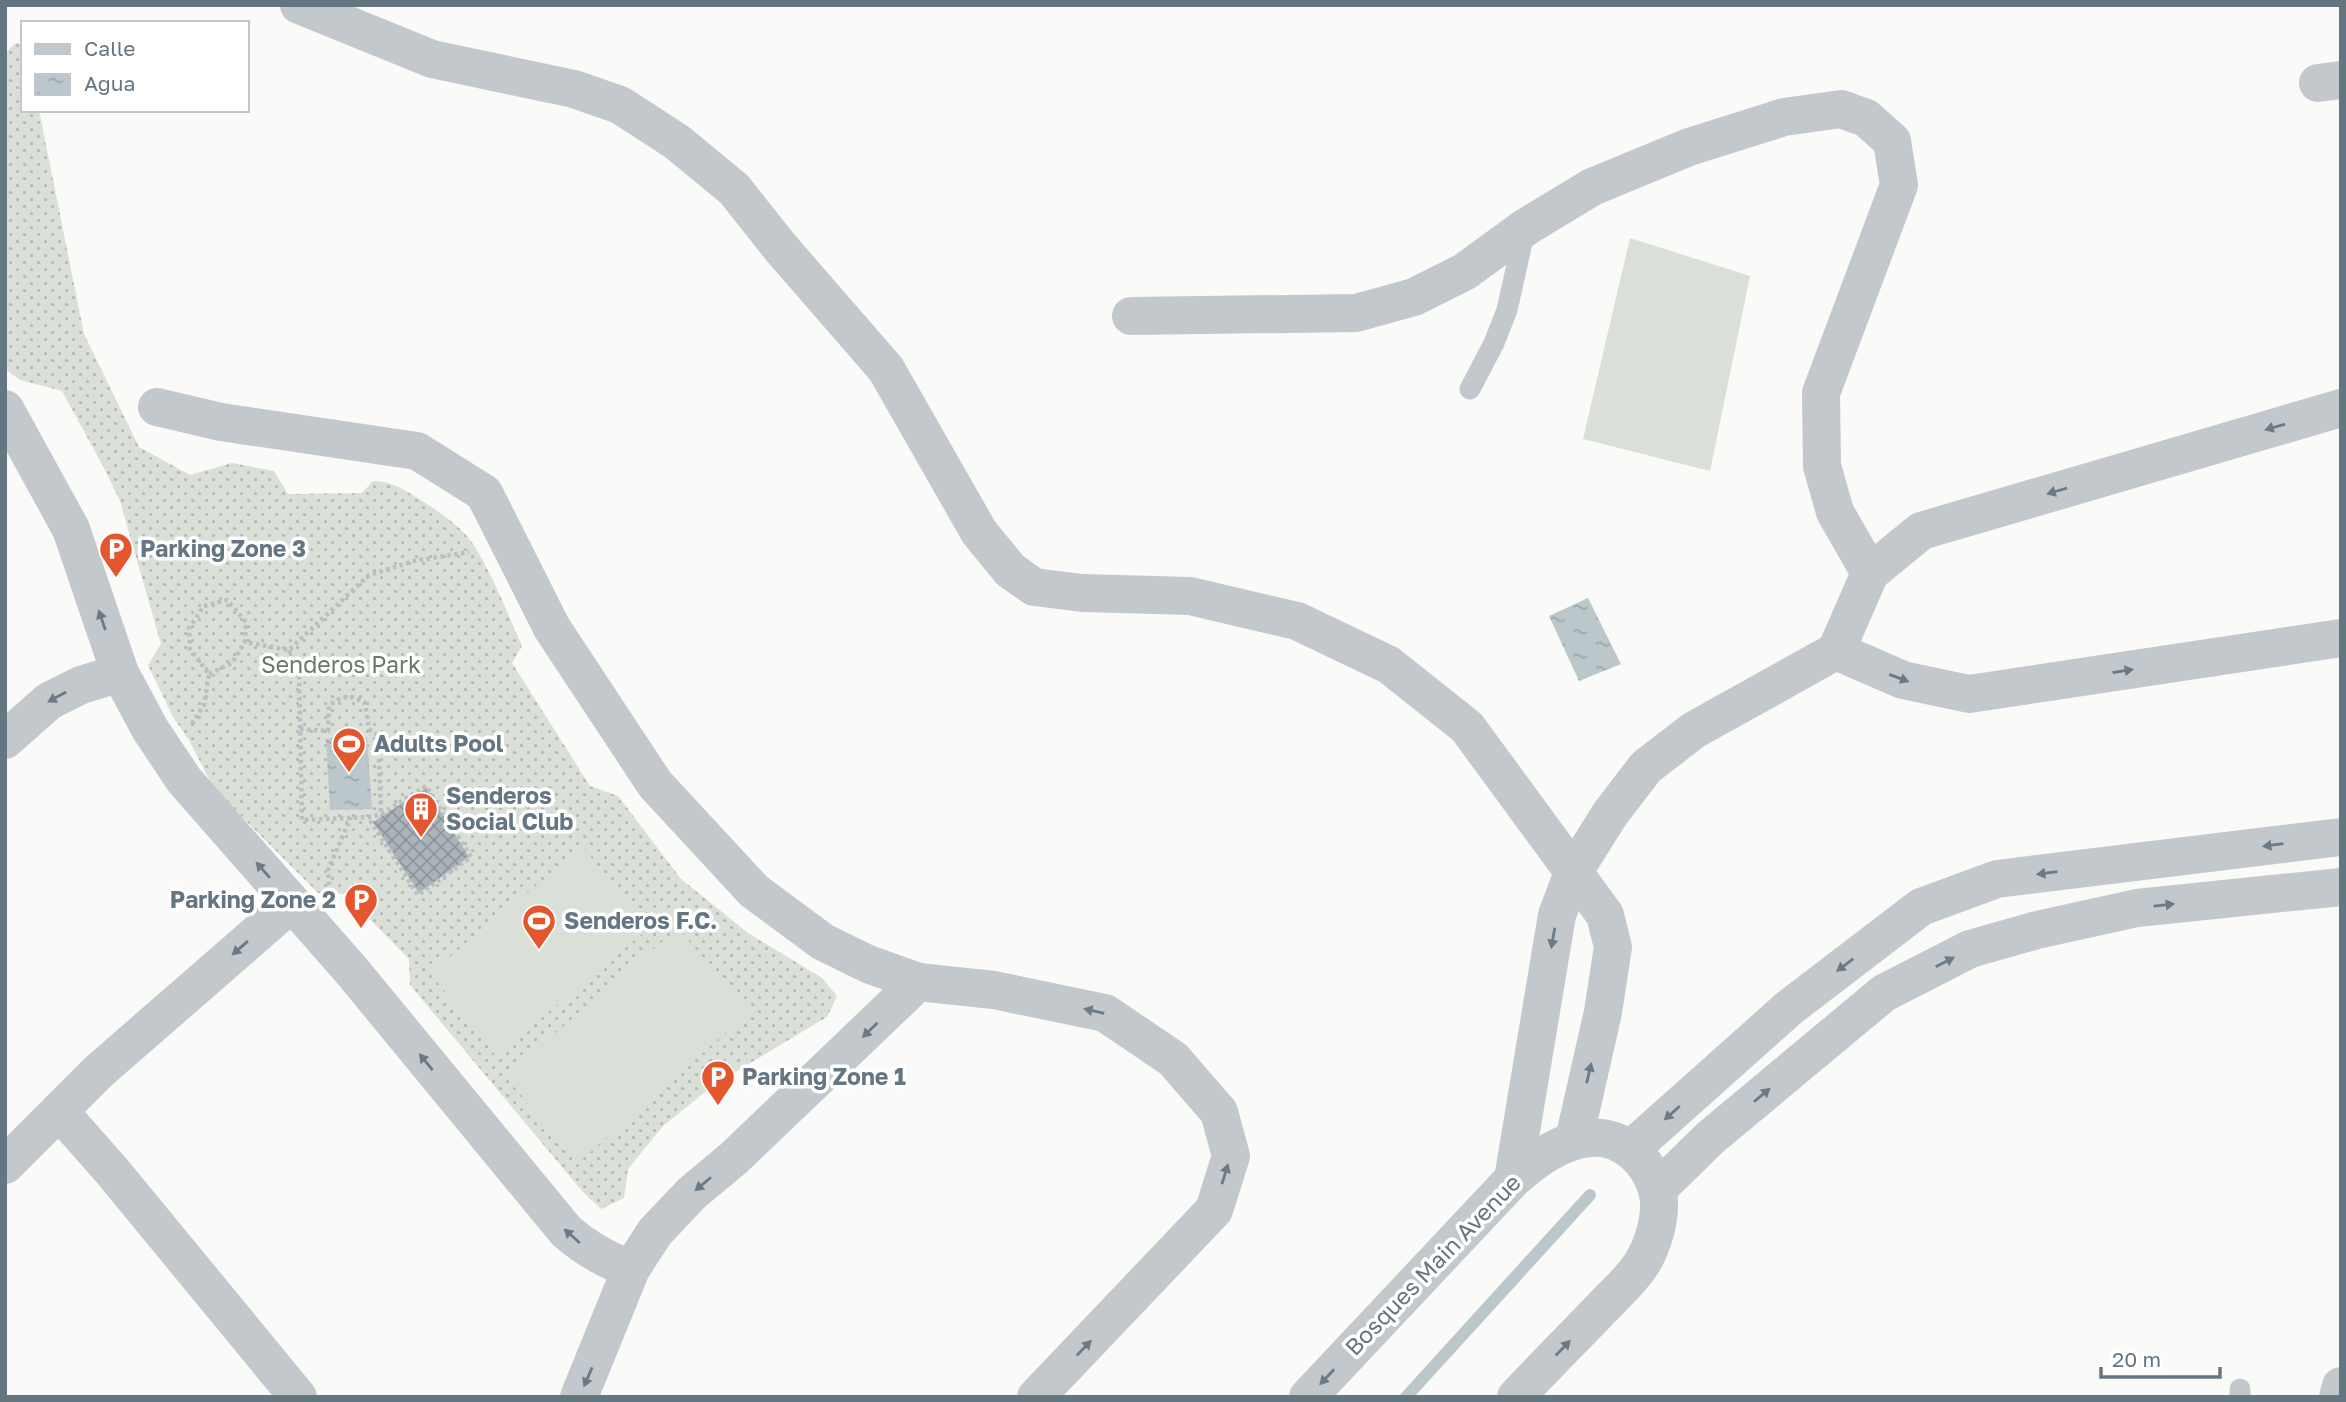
<svg xmlns="http://www.w3.org/2000/svg" width="2346" height="1402" viewBox="0 0 2346 1402" font-family="'Golos Text',sans-serif">
<defs>
<pattern id="grass-dots" width="8" height="8" patternUnits="userSpaceOnUse" patternTransform="scale(1.75)"><rect width="8" height="8" fill="#dadfd7"/><path d="M2 2h.1M6 6h.1" fill="none" stroke="#b4b9b4" stroke-width="1.8" stroke-linecap="round"/></pattern>
<pattern id="water-ripples" width="26" height="14" patternUnits="userSpaceOnUse" patternTransform="scale(1.75)"><rect width="26" height="14" fill="#bbc7cb"/><path d="M2 4q2-2 4 0t4 0M15 11q2-2 4 0t4 0" fill="none" stroke="#9ca6aa"/></pattern>
<pattern id="building-cross-hatch" width="8" height="8" patternUnits="userSpaceOnUse" patternTransform="scale(1.75)"><rect width="8" height="8" fill="#aab3b9"/><path d="M0 0l8 8M0 8l8-8" fill="none" stroke="#8e969c"/></pattern>
</defs>
<rect width="100%" height="100%" fill="#fafaf8"/>
<path fill="url(#grass-dots)" d="M16 43 23 44V110H39L84 334 139 447 190 475 232 463 274 471 288 494 362 493 373 481C392 481 407 491 422 501 438 511 453 521 465 534 487 558 508 616 522 646L512 663 590 786 618 796 681 879 748 933 822 978 837 996 827 1017 715 1084 663 1126 628 1169 624 1198 601 1209 582 1191 410 985 409 959 345 894 318 893 214 789 189 740 173 717 148 665 161 644 120 501 104 468 62 391 20 380 5 369V53Z"/>
<g fill="#dadfd7">
<polygon points="1630,238 1750,276 1710,471 1583,439"/>
<polygon points="583,847 648,929 496,1056 430,973"/>
<polygon points="678,928 749,1012 578,1163 505,1076"/>
</g>
<g fill="url(#water-ripples)">
<polygon points="1588,598 1621,664 1579,681 1549,616"/>
<polygon points="367,737 372,809 330,810 326,739"/>
</g>
<g fill="none" stroke-linecap="round" stroke-linejoin="round">
<polyline stroke="#bbc7cb" stroke-width="12" points="1406,1397 1590,1195"/>
</g>
<polygon fill="url(#building-cross-hatch)" points="426,788 469,857 419,893 373,822"/>
<g fill="none" stroke-linecap="round" stroke-linejoin="round">
<g stroke="#bbbfc2" stroke-width="4.5" stroke-dasharray="3.5 3.5" stroke-linecap="butt">
<polyline points="289,650 299,673 302,820 372,817 381,814 426,786 471,857 418,895 371,822 372,817"/>
<polyline points="209,674 232,663 245,642"/>
<polyline points="192,724 204,705 209,674 190,649 189,628 204,606 227,600 246,622 245,642 289,650 369,575 414,561 469,552"/>
<path d="M300 729 328 731 329 706C341 695 351 694 365 703L369 729 378 735 381 814"/>
<polyline points="329,885 328,870 351,817"/>
</g>
<g stroke="#c3c8cc" stroke-width="21">
<polyline points="1470,389 1494,343 1507,310 1525,229"/>
<polyline points="2240,1389 2240,1397"/>
</g>
<g stroke="#c3c8cc" stroke-width="38">
<polyline points="299,5 432,59 574,89 620,105 677,142 734,189 780,247 886,369 979,532 1010,570 1034,587 1082,593 1190,596 1297,621 1389,665 1467,727 1605,915 1613,947 1603,1012 1574,1140"/>
<polyline points="2318,83 2341,80"/>
<polyline points="1131,316 1356,313 1414,297 1464,272 1526,227 1592,187 1689,147 1784,117 1841,109 1866,118 1892,141 1899,185 1821,393 1822,466 1835,512 1870,573"/>
<polyline points="157,407 221,422 417,451 484,493 552,628 655,784 754,891 823,942 868,964 918,982 994,990 1105,1013 1173,1059 1219,1112 1231,1156 1214,1210 1036,1397"/>
<path d="M5 409 71 529 120 673 150 729 184 780 351 970 566 1231C586 1249 606 1260 631 1269"/>
<polyline points="1836,651 1903,680 1969,694 2341,638"/>
<polyline points="5,740 49,701 81,685 120,673"/>
<polyline points="59,1111 112,1171 298,1397"/>
<polyline points="1631,1149 1789,1008 1921,907 1997,879 2341,837"/>
<polyline points="5,1165 98,1072 292,903"/>
<polyline points="1513,1179 1557,915 1573,873 1610,814 1646,767 1694,730 1836,651 1870,573 1921,531 2341,408"/>
<polyline points="1657,1190 1710,1138 1884,993 1970,949 2037,930 2137,908 2341,887"/>
<polyline points="579,1397 631,1269 655,1232 692,1193 734,1158 918,982"/>
<path d="M1308 1397 1513 1179C1535 1160 1561 1140 1591 1138 1622 1135 1649 1161 1657 1190 1663 1210 1655 1238 1646 1256 1636 1276 1616 1293 1601 1309 1573 1338 1544 1367 1516 1397"/>
<polyline points="2338,1397 2341,1386"/>
</g>
</g>
<defs><path id="oneway-solid" d="M-6-.8H1V-3.2L6.5 0L1 3.2V.8H-6Z" transform="scale(1.75)"/></defs>
<g fill="#6a7a87">
<use href="#oneway-solid" transform="translate(2275 427) rotate(164)"/>
<use href="#oneway-solid" transform="translate(2057 491) rotate(164)"/>
<use href="#oneway-solid" transform="translate(102 620) rotate(-109)"/>
<use href="#oneway-solid" transform="translate(2123 671) rotate(-9)"/>
<use href="#oneway-solid" transform="translate(1899 678) rotate(20)"/>
<use href="#oneway-solid" transform="translate(57 697) rotate(151)"/>
<use href="#oneway-solid" transform="translate(2273 845) rotate(173)"/>
<use href="#oneway-solid" transform="translate(263 870) rotate(-131)"/>
<use href="#oneway-solid" transform="translate(2047 873) rotate(173)"/>
<use href="#oneway-solid" transform="translate(2164 905) rotate(-6)"/>
<use href="#oneway-solid" transform="translate(1553 938) rotate(100)"/>
<use href="#oneway-solid" transform="translate(240 948) rotate(139)"/>
<use href="#oneway-solid" transform="translate(1945 962) rotate(-27)"/>
<use href="#oneway-solid" transform="translate(1845 965) rotate(143)"/>
<use href="#oneway-solid" transform="translate(1094 1011) rotate(-167)"/>
<use href="#oneway-solid" transform="translate(870 1030) rotate(136)"/>
<use href="#oneway-solid" transform="translate(426 1062) rotate(-129)"/>
<use href="#oneway-solid" transform="translate(1589 1073) rotate(-77)"/>
<use href="#oneway-solid" transform="translate(1762 1095) rotate(-40)"/>
<use href="#oneway-solid" transform="translate(1672 1113) rotate(138)"/>
<use href="#oneway-solid" transform="translate(1225 1174) rotate(-73)"/>
<use href="#oneway-solid" transform="translate(703 1184) rotate(140)"/>
<use href="#oneway-solid" transform="translate(572 1236) rotate(-138)"/>
<use href="#oneway-solid" transform="translate(1084 1348) rotate(-46)"/>
<use href="#oneway-solid" transform="translate(1563 1348) rotate(-46)"/>
<use href="#oneway-solid" transform="translate(588 1377) rotate(113)"/>
<use href="#oneway-solid" transform="translate(1327 1377) rotate(133)"/>
</g>
<defs>
<g id="parking-pin" transform="scale(1.75)"><path d="M0 17L-7.5 6A9.5 9.5 0 1 1 7.5 6Z" fill="#e4572e" stroke="#fff"/><path d="M-3.5-5.5H1a3.5 3.5 0 0 1 0 7H-1V5.5H-3.5ZM-1-3.4V-.6H.8a1.4 1.4 0 0 0 0-2.8Z" fill="#fff"/></g>
<g id="stadium-pin" transform="scale(1.75)"><path d="M0 17L-7.5 6A9.5 9.5 0 1 1 7.5 6Z" fill="#e4572e" stroke="#fff"/><path d="M0-5a6.5 5 0 1 0 0 10a6.5 5 0 1 0 0-10ZM-3.5-1.8h7v3.6h-7Z" fill="#fff"/></g>
<g id="building-pin" transform="scale(1.75)"><path d="M0 17L-7.5 6A9.5 9.5 0 1 1 7.5 6Z" fill="#e4572e" stroke="#fff"/><path d="M-4-6H4V6H1V3H-1V6H-4ZM-2.5-4.3h1.7v1.8h-1.7ZM.8-4.3h1.7v1.8H.8ZM-2.5-1h1.7V.8h-1.7ZM.8-1h1.7V.8H.8Z" fill="#fff"/></g>
</defs>
<g fill-rule="evenodd">
<use href="#parking-pin" x="116" y="549"/>
<use href="#stadium-pin" x="349" y="744"/>
<use href="#building-pin" x="421" y="809"/>
<use href="#parking-pin" x="361" y="900"/>
<use href="#stadium-pin" x="539" y="921"/>
<use href="#parking-pin" x="718" y="1077"/>
</g>
<g text-anchor="middle" stroke-width="7" stroke-linejoin="round" paint-order="stroke">
<g font-size="23" font-weight="bold" fill="#657683" stroke="#fff" text-anchor="start">
<text x="140" y="557">Parking Zone 3</text>
<text x="374" y="752">Adults Pool</text>
<text x="446" y="804">Senderos<tspan x="446" dy="26">Social Club</tspan></text>
<text x="336" y="908" text-anchor="end">Parking Zone 2</text>
<text x="564" y="929">Senderos F.C.</text>
<text x="742" y="1085">Parking Zone 1</text>
</g>
<g font-size="23" fill="#687a64" stroke="#fff">
<text x="341" y="673">Senderos Park</text>
</g>
<g font-size="23" fill="#657683" stroke="#fff">
<text transform="translate(1433 1265) rotate(-46)" y="8">Bosques Main Avenue</text>
</g>
</g>
<rect width="2346" height="1402" fill="none" stroke="#657683" stroke-width="14"/>
<rect x="21" y="21" width="228" height="91" fill="#ffffff" stroke="#c1c8cd" stroke-width="2"/>
<rect x="35" y="44" width="35" height="10" fill="#c3c8cc" stroke="#c1c8cd" stroke-width="2"/>
<text x="84" y="56" font-size="21" fill="#657683">Calle</text>
<rect x="35" y="74" width="35" height="21" fill="url(#water-ripples)" stroke="#c1c8cd" stroke-width="2"/>
<text x="84" y="91" font-size="21" fill="#657683">Agua</text>
<path d="M2101 1367v10h119v-10" fill="none" stroke="#657683" stroke-width="3.5"/>
<text x="2112" y="1367" font-size="21" fill="#657683" stroke="#ffffff" stroke-width="5" paint-order="stroke">20 m</text>
</svg>
